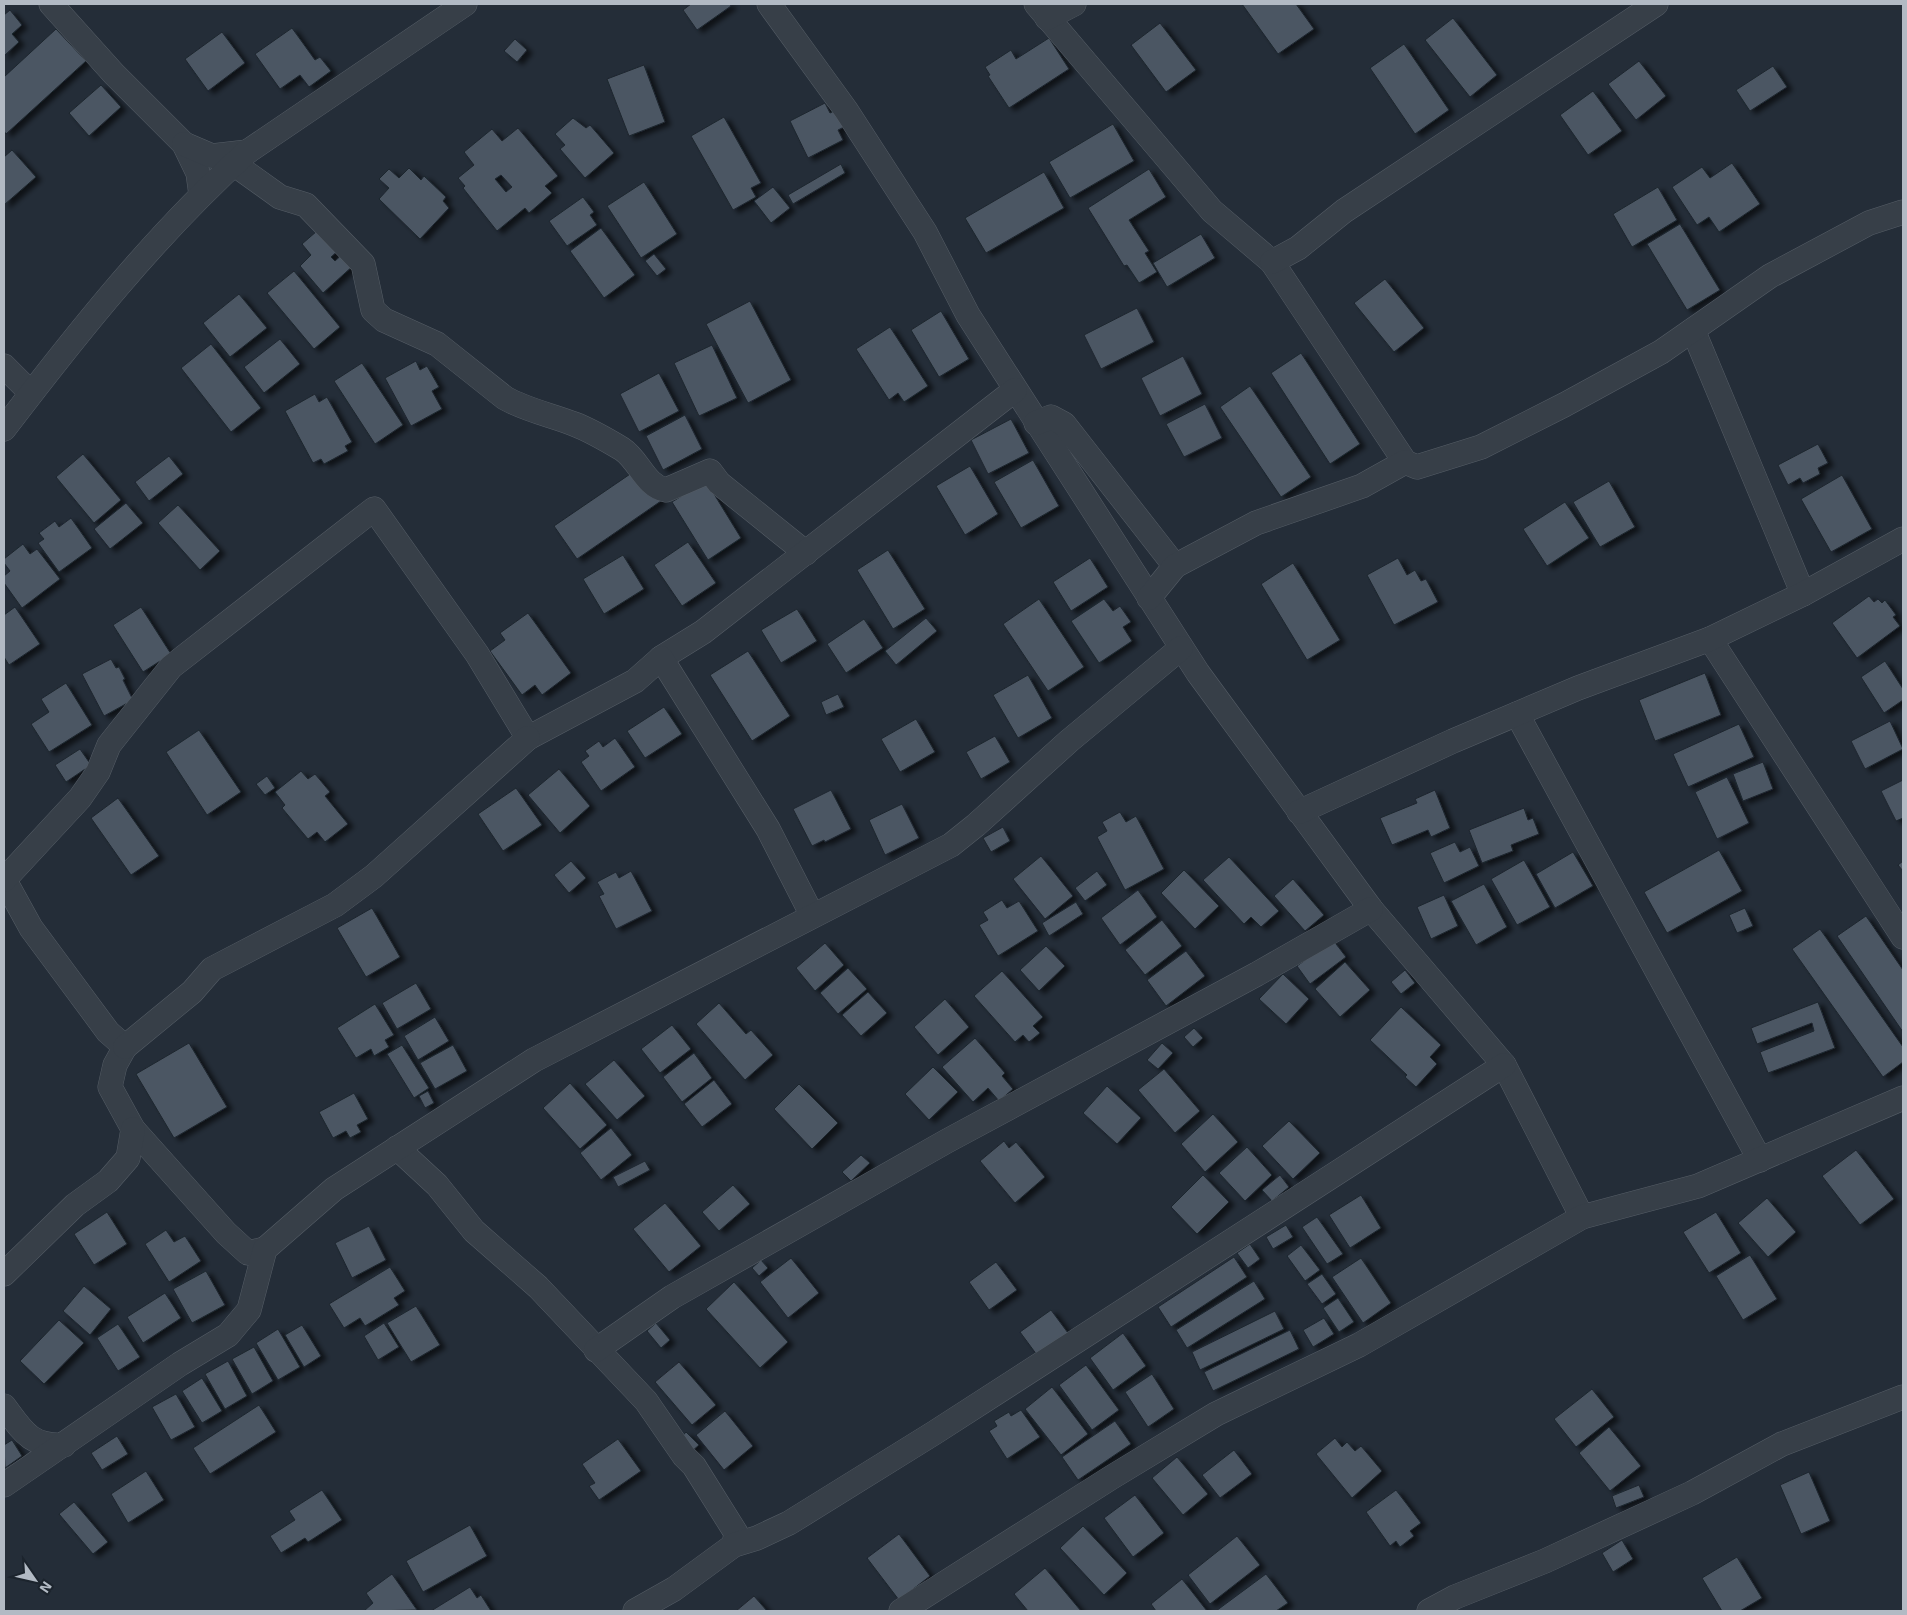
<svg xmlns="http://www.w3.org/2000/svg" width="1907" height="1615" viewBox="0 0 1907 1615" font-family="'Exo 2',sans-serif">
<defs>
<filter id="shadow"><feDropShadow dx="5.5" dy="3" stdDeviation="2.5" flood-color="#0009"/></filter>
</defs>
<rect width="100%" height="100%" fill="#242d38"/>
<g fill="#4c5763" stroke="#1e262f" fill-rule="evenodd" filter="url(#shadow)">
<polygon points="691,4 730,4 731,6 697,30 683,10"/>
<polygon points="1242,4 1296,4 1314,29 1278,54"/>
<polygon points="10,10 22,25 12,34 19,42 4,56 4,15"/>
<polygon points="1453,18 1497,75 1470,97 1425,40"/>
<polygon points="1160,23 1196,70 1166,92 1131,45"/>
<polygon points="292,28 315,60 320,57 331,71 309,87 300,75 280,89 255,54"/>
<polygon points="56,29 86,61 6,134 4,131 4,77"/>
<polygon points="222,32 245,63 208,91 185,59"/>
<polygon points="1049,38 1069,69 1009,108 988,76 990,75 985,67 1011,50 1016,59"/>
<polygon points="515,39 527,50 517,62 504,51"/>
<polygon points="1404,44 1449,110 1415,134 1370,68"/>
<polygon points="1639,61 1666,96 1636,120 1608,84"/>
<polygon points="644,65 665,122 629,136 607,79"/>
<polygon points="1773,66 1787,87 1750,111 1736,90"/>
<polygon points="101,85 121,107 89,136 69,113"/>
<polygon points="1593,91 1622,131 1588,155 1560,115"/>
<polygon points="825,103 830,113 837,110 846,126 838,130 843,140 808,158 790,121"/>
<polygon points="724,117 761,183 751,188 756,197 733,210 691,136"/>
<polygon points="573,118 586,128 590,125 614,153 585,178 560,149 565,145 555,134"/>
<polygon points="1113,124 1134,161 1070,198 1049,162"/>
<path d="M518 128 558 176 545 186 552 193 529 213 525 208 497 231 463 188 465 186 458 178 474 165 464 152 492 129 502 141ZM501 175 512 187 506 192 495 179Z"/>
<polygon points="12,150 36,177 4,205 4,157"/>
<polygon points="1732,163 1760,204 1719,232 1709,217 1697,225 1672,187 1702,167 1710,178"/>
<polygon points="841,164 845,173 793,204 788,195"/>
<polygon points="409,168 421,180 424,176 446,197 443,201 449,208 420,239 379,199 389,188 379,179 389,169 399,178"/>
<polygon points="1149,169 1166,197 1129,220 1149,251 1145,253 1157,272 1139,283 1127,265 1124,266 1088,208"/>
<polygon points="1044,172 1064,208 986,253 965,218"/>
<polygon points="644,182 677,234 641,258 607,206"/>
<polygon points="773,187 790,208 771,223 754,201"/>
<polygon points="1658,187 1677,220 1632,247 1613,214"/>
<polygon points="583,197 594,212 590,215 597,225 567,246 549,221"/>
<polygon points="1680,224 1720,290 1687,310 1647,244"/>
<polygon points="601,228 635,275 604,298 570,251"/>
<polygon points="317,231 341,248 331,257 335,261 345,252 355,264 323,293 300,266 311,255 302,244"/>
<polygon points="1201,234 1215,258 1167,287 1153,263"/>
<polygon points="654,254 666,269 657,276 645,261"/>
<polygon points="294,271 340,327 314,349 267,293"/>
<polygon points="1385,279 1424,328 1394,352 1354,303"/>
<polygon points="239,294 267,328 230,357 203,323"/>
<polygon points="750,301 791,380 748,403 706,324"/>
<polygon points="1137,308 1154,342 1101,369 1084,335"/>
<polygon points="941,311 969,359 939,377 911,330"/>
<polygon points="890,327 928,386 904,402 898,393 889,400 856,349"/>
<polygon points="280,339 300,364 264,393 244,367"/>
<polygon points="211,344 261,408 231,432 181,368"/>
<polygon points="712,345 737,398 699,416 674,363"/>
<polygon points="1301,353 1360,444 1330,464 1271,373"/>
<polygon points="1183,356 1202,394 1160,416 1141,378"/>
<polygon points="416,361 420,370 427,366 439,387 432,391 442,409 411,426 385,378"/>
<polygon points="362,363 403,425 375,444 334,381"/>
<polygon points="659,373 679,411 639,432 620,394"/>
<polygon points="1250,386 1311,477 1281,497 1220,407"/>
<polygon points="315,394 319,402 327,397 352,442 345,446 348,451 324,464 321,459 313,463 285,411"/>
<polygon points="1205,404 1222,438 1184,457 1166,424"/>
<polygon points="685,415 702,449 663,470 646,436"/>
<polygon points="1011,419 1029,453 988,474 971,440"/>
<polygon points="1818,444 1828,463 1818,468 1820,474 1803,483 1800,478 1788,485 1778,465"/>
<polygon points="83,454 121,500 94,523 56,477"/>
<polygon points="169,456 183,474 149,501 135,482"/>
<polygon points="1033,460 1059,506 1021,528 994,482"/>
<polygon points="970,466 998,514 965,535 936,486"/>
<polygon points="639,468 661,501 577,559 554,526"/>
<polygon points="1842,475 1872,529 1831,552 1801,499"/>
<polygon points="706,481 741,538 708,560 672,502"/>
<polygon points="1609,481 1635,527 1600,547 1573,502"/>
<polygon points="1565,502 1589,538 1547,566 1523,529"/>
<polygon points="126,503 143,523 110,549 94,529"/>
<polygon points="178,505 220,551 200,570 158,523"/>
<polygon points="71,518 92,548 59,572 38,543 44,539 39,533 55,521 59,527"/>
<polygon points="688,542 716,583 682,606 654,565"/>
<polygon points="23,544 30,554 37,549 60,579 22,608 4,583 4,576 10,571 4,563 4,559"/>
<polygon points="888,550 925,609 893,629 857,570"/>
<polygon points="623,555 644,589 604,614 583,579"/>
<polygon points="1090,558 1108,587 1071,611 1053,582"/>
<polygon points="1398,558 1407,575 1415,570 1421,581 1426,579 1438,602 1394,625 1367,575"/>
<polygon points="1293,563 1340,640 1307,660 1261,584"/>
<polygon points="1869,596 1874,602 1878,599 1882,603 1885,600 1896,615 1893,617 1900,626 1857,658 1832,623"/>
<polygon points="1039,599 1084,667 1048,691 1003,624"/>
<polygon points="1104,599 1113,611 1120,606 1131,622 1123,627 1132,641 1099,663 1071,621"/>
<polygon points="15,607 40,644 9,665 4,657 4,615"/>
<polygon points="141,607 171,654 143,672 113,625"/>
<polygon points="797,609 817,641 781,663 761,630"/>
<polygon points="528,613 571,673 542,695 535,685 522,695 490,651 505,640 500,633"/>
<polygon points="926,618 937,631 896,665 885,651"/>
<polygon points="864,619 883,648 846,673 827,644"/>
<polygon points="748,651 790,716 752,741 710,675"/>
<polygon points="111,659 116,668 119,667 125,679 123,680 133,700 104,716 82,674"/>
<polygon points="1885,661 1903,689 1903,700 1884,713 1861,677"/>
<polygon points="1705,673 1721,715 1655,741 1639,700"/>
<polygon points="1028,675 1052,718 1018,738 993,695"/>
<polygon points="66,683 92,725 49,752 31,724 49,712 41,699"/>
<polygon points="838,694 844,707 826,715 821,702"/>
<polygon points="664,707 682,734 645,758 627,731"/>
<polygon points="916,719 935,752 900,772 881,739"/>
<polygon points="1890,721 1903,749 1865,769 1851,741"/>
<polygon points="1739,724 1754,757 1688,787 1673,754"/>
<polygon points="199,730 241,792 207,815 166,752"/>
<polygon points="995,736 1010,762 981,779 966,752"/>
<polygon points="615,738 635,767 601,791 581,762 589,756 585,751 599,741 603,747"/>
<polygon points="80,749 91,765 66,782 55,765"/>
<polygon points="1763,762 1773,789 1743,801 1733,774"/>
<polygon points="559,769 590,806 560,833 528,795"/>
<polygon points="301,771 308,779 315,774 330,792 325,796 348,824 325,842 317,832 308,839 282,808 285,805 275,792"/>
<polygon points="267,776 275,788 265,795 256,784"/>
<polygon points="1727,777 1749,823 1717,839 1695,792"/>
<polygon points="1903,780 1903,818 1896,821 1881,791"/>
<polygon points="516,788 542,825 503,851 478,814"/>
<polygon points="831,790 851,829 825,842 824,840 812,846 793,809"/>
<polygon points="1435,790 1450,828 1431,837 1428,830 1392,845 1380,818 1417,803 1415,799"/>
<polygon points="118,798 159,856 131,875 91,818"/>
<polygon points="902,804 919,838 885,855 869,820"/>
<polygon points="1524,808 1528,820 1533,818 1539,834 1511,845 1513,851 1482,863 1469,830"/>
<polygon points="1120,812 1126,822 1136,816 1164,869 1125,890 1097,837 1107,831 1102,822"/>
<polygon points="1003,827 1010,841 991,852 983,838"/>
<polygon points="1455,842 1460,852 1470,847 1479,866 1444,883 1430,853"/>
<polygon points="1719,850 1742,891 1667,933 1644,892"/>
<polygon points="1573,852 1593,886 1555,908 1536,874"/>
<polygon points="1041,856 1073,896 1045,919 1013,879"/>
<polygon points="1229,857 1279,911 1261,927 1251,917 1244,924 1203,880"/>
<polygon points="1524,860 1550,907 1517,925 1491,879"/>
<polygon points="571,861 586,878 569,893 554,875"/>
<polygon points="1903,861 1903,871 1898,865"/>
<polygon points="1184,870 1219,906 1195,929 1161,893"/>
<polygon points="631,871 652,911 616,929 599,896 604,894 597,882 616,872 619,878"/>
<polygon points="1097,871 1107,885 1085,901 1075,888"/>
<polygon points="1293,879 1324,915 1305,931 1274,896"/>
<polygon points="1484,884 1507,927 1476,945 1451,901"/>
<polygon points="1138,890 1157,917 1120,945 1101,918"/>
<polygon points="1444,895 1458,926 1431,939 1417,907"/>
<polygon points="1002,900 1007,908 1019,901 1038,931 998,956 979,925 988,920 983,912"/>
<polygon points="1076,902 1083,914 1049,936 1042,923"/>
<polygon points="372,908 400,957 366,977 337,928"/>
<polygon points="1745,908 1753,926 1737,933 1729,915"/>
<polygon points="1866,916 1903,970 1903,1032 1837,936"/>
<polygon points="1162,920 1182,946 1145,975 1125,950"/>
<polygon points="1820,929 1903,1047 1903,1062 1883,1077 1792,949"/>
<polygon points="1333,940 1346,957 1310,984 1297,966"/>
<polygon points="825,943 844,965 815,991 796,968"/>
<polygon points="1046,946 1065,966 1039,991 1020,970"/>
<polygon points="1186,951 1205,976 1166,1006 1147,980"/>
<polygon points="1345,962 1370,990 1340,1017 1315,989"/>
<polygon points="848,968 867,989 838,1014 820,993"/>
<polygon points="1405,970 1415,983 1401,994 1391,982"/>
<polygon points="1002,971 1043,1017 1033,1026 1040,1033 1029,1042 1023,1035 1015,1042 974,996"/>
<polygon points="1283,974 1309,999 1286,1024 1259,999"/>
<polygon points="416,983 431,1009 397,1029 382,1003"/>
<polygon points="868,992 887,1013 861,1036 842,1015"/>
<polygon points="945,999 969,1027 938,1055 914,1027"/>
<polygon points="1818,1002 1835,1048 1768,1073 1760,1052 1814,1031 1812,1023 1757,1044 1751,1028"/>
<polygon points="719,1003 746,1034 751,1030 773,1055 745,1080 696,1024"/>
<polygon points="375,1004 394,1035 385,1040 389,1047 374,1056 371,1049 356,1058 337,1028"/>
<polygon points="1401,1007 1441,1045 1430,1057 1437,1064 1416,1087 1405,1077 1407,1075 1370,1040"/>
<polygon points="435,1017 449,1041 418,1060 404,1036"/>
<polygon points="672,1025 691,1049 660,1073 641,1049"/>
<polygon points="1194,1028 1203,1038 1193,1047 1184,1037"/>
<polygon points="975,1038 1005,1073 1002,1076 1013,1089 999,1101 988,1088 973,1102 942,1067"/>
<polygon points="189,1043 227,1107 174,1138 136,1074"/>
<polygon points="1162,1043 1173,1053 1158,1069 1147,1060"/>
<polygon points="402,1045 429,1088 414,1098 387,1054"/>
<polygon points="453,1045 467,1071 435,1089 420,1063"/>
<polygon points="694,1053 712,1078 682,1102 663,1077"/>
<polygon points="614,1060 645,1096 617,1120 585,1084"/>
<polygon points="933,1067 958,1092 929,1120 905,1094"/>
<polygon points="1164,1069 1200,1111 1175,1133 1138,1090"/>
<polygon points="714,1080 732,1104 702,1127 684,1104"/>
<polygon points="570,1083 607,1125 580,1149 543,1108"/>
<polygon points="799,1084 838,1123 812,1149 774,1109"/>
<polygon points="1107,1086 1141,1118 1117,1144 1083,1113"/>
<polygon points="428,1091 434,1103 425,1108 419,1096"/>
<polygon points="354,1093 368,1119 357,1125 361,1132 350,1138 346,1131 333,1138 319,1112"/>
<polygon points="1213,1114 1238,1142 1205,1172 1181,1144"/>
<polygon points="1289,1121 1320,1153 1293,1179 1262,1146"/>
<polygon points="611,1128 632,1155 601,1180 580,1153"/>
<polygon points="1004,1141 1009,1148 1016,1142 1045,1177 1015,1203 980,1161"/>
<polygon points="1247,1147 1272,1175 1245,1201 1219,1173"/>
<polygon points="1856,1150 1894,1199 1860,1225 1822,1176"/>
<polygon points="861,1155 870,1163 851,1181 842,1172"/>
<polygon points="645,1161 650,1170 618,1187 613,1177"/>
<polygon points="1203,1175 1229,1202 1197,1234 1171,1207"/>
<polygon points="1280,1175 1289,1187 1272,1201 1262,1190"/>
<polygon points="733,1185 750,1204 719,1231 702,1212"/>
<polygon points="1361,1195 1381,1228 1350,1248 1329,1215"/>
<polygon points="1767,1198 1796,1232 1768,1257 1738,1223"/>
<polygon points="665,1203 701,1246 669,1272 633,1229"/>
<polygon points="107,1212 127,1244 94,1265 74,1234"/>
<polygon points="1716,1212 1741,1253 1709,1273 1683,1232"/>
<polygon points="1317,1217 1343,1254 1327,1264 1302,1227"/>
<polygon points="1286,1225 1293,1237 1273,1249 1266,1237"/>
<polygon points="369,1226 386,1260 352,1278 335,1243"/>
<polygon points="166,1230 174,1242 185,1236 201,1261 169,1282 145,1244"/>
<polygon points="1250,1244 1260,1259 1248,1268 1237,1253"/>
<polygon points="1301,1245 1320,1270 1305,1281 1287,1256"/>
<polygon points="1750,1255 1777,1299 1743,1320 1716,1276"/>
<polygon points="1234,1257 1247,1277 1171,1327 1158,1307"/>
<polygon points="791,1258 819,1293 788,1318 760,1282"/>
<polygon points="1361,1258 1391,1303 1363,1323 1332,1277"/>
<polygon points="761,1260 768,1268 759,1276 752,1268"/>
<polygon points="996,1262 1017,1290 989,1310 969,1282"/>
<polygon points="390,1267 405,1291 394,1298 399,1305 365,1326 360,1318 344,1328 329,1304"/>
<polygon points="206,1271 225,1305 192,1323 173,1289"/>
<polygon points="1322,1274 1336,1294 1322,1304 1307,1284"/>
<polygon points="1254,1281 1265,1299 1187,1348 1176,1330"/>
<polygon points="734,1282 788,1342 760,1368 706,1309"/>
<polygon points="84,1286 111,1309 90,1335 63,1311"/>
<polygon points="165,1293 181,1318 143,1343 127,1317"/>
<polygon points="1338,1298 1354,1322 1339,1332 1323,1308"/>
<polygon points="416,1306 440,1345 411,1362 387,1323"/>
<polygon points="1051,1310 1068,1333 1037,1355 1020,1332"/>
<polygon points="1275,1311 1284,1329 1200,1370 1192,1352"/>
<polygon points="1324,1318 1334,1334 1313,1347 1303,1330"/>
<polygon points="59,1320 84,1343 44,1384 20,1361"/>
<polygon points="384,1323 399,1347 378,1360 364,1336"/>
<polygon points="656,1323 670,1340 661,1348 647,1331"/>
<polygon points="118,1324 140,1357 118,1371 97,1338"/>
<polygon points="302,1325 321,1356 304,1367 285,1335"/>
<polygon points="278,1329 300,1367 278,1380 256,1343"/>
<polygon points="1290,1330 1299,1349 1213,1391 1204,1372"/>
<polygon points="1123,1333 1146,1366 1113,1390 1090,1358"/>
<polygon points="254,1347 273,1381 252,1394 232,1359"/>
<polygon points="228,1361 247,1396 225,1409 205,1374"/>
<polygon points="679,1362 716,1405 692,1425 655,1382"/>
<polygon points="1086,1365 1119,1410 1092,1430 1059,1385"/>
<polygon points="1152,1374 1174,1409 1148,1427 1125,1392"/>
<polygon points="202,1378 222,1411 202,1423 182,1391"/>
<polygon points="1052,1387 1088,1434 1061,1455 1025,1409"/>
<polygon points="1592,1389 1614,1417 1576,1447 1554,1419"/>
<polygon points="176,1394 195,1427 171,1440 152,1407"/>
<polygon points="259,1405 276,1432 210,1474 193,1448"/>
<polygon points="1021,1410 1040,1437 1007,1459 989,1431 997,1426 994,1421 1009,1412 1011,1416"/>
<polygon points="725,1411 753,1446 724,1470 696,1435"/>
<polygon points="1115,1421 1131,1444 1078,1480 1062,1457"/>
<polygon points="1609,1427 1641,1466 1610,1491 1579,1453"/>
<polygon points="686,1432 699,1445 691,1452 679,1440"/>
<polygon points="117,1436 128,1454 102,1470 91,1453"/>
<polygon points="1335,1438 1342,1447 1347,1442 1355,1451 1361,1446 1382,1471 1352,1498 1316,1454"/>
<polygon points="618,1439 641,1471 599,1500 589,1486 595,1483 582,1464"/>
<polygon points="12,1440 22,1456 5,1468 4,1445"/>
<polygon points="1234,1450 1252,1474 1220,1498 1202,1475"/>
<polygon points="1177,1457 1208,1494 1183,1515 1152,1478"/>
<polygon points="146,1471 164,1500 128,1523 111,1494"/>
<polygon points="1809,1472 1830,1521 1801,1534 1780,1485"/>
<polygon points="1639,1485 1644,1497 1616,1508 1612,1496"/>
<polygon points="322,1490 342,1520 308,1542 305,1538 281,1553 270,1536 295,1520 289,1511"/>
<polygon points="1396,1490 1421,1523 1410,1531 1414,1536 1400,1547 1396,1541 1390,1546 1366,1512"/>
<polygon points="1135,1495 1164,1533 1133,1557 1104,1518"/>
<polygon points="74,1502 108,1542 93,1554 59,1514"/>
<polygon points="470,1525 487,1556 423,1592 406,1561"/>
<polygon points="1083,1526 1127,1573 1104,1595 1060,1548"/>
<polygon points="899,1534 930,1576 899,1600 867,1558"/>
<polygon points="1237,1536 1260,1565 1210,1604 1188,1575"/>
<polygon points="1622,1540 1633,1559 1613,1572 1602,1553"/>
<polygon points="1737,1557 1762,1598 1740,1611 1722,1611 1702,1578"/>
<polygon points="1045,1568 1081,1611 1028,1611 1014,1594"/>
<polygon points="392,1574 417,1610 364,1611 373,1603 366,1593"/>
<polygon points="1266,1574 1288,1603 1276,1611 1216,1611"/>
<polygon points="1182,1579 1207,1611 1156,1611 1151,1604"/>
<polygon points="470,1587 477,1598 481,1595 491,1611 431,1611"/>
<polygon points="754,1596 767,1611 736,1611"/>
</g>
<g fill="none" stroke-linecap="round" stroke-linejoin="round">
<g stroke="#555d66" stroke-width="25">
<g id="minor">
<polyline points="51,4 114,74 184,144 198,173 201,195"/>
<polyline points="769,4 846,110 925,232 968,315 1198,673 1371,909 1504,1065 1582,1217"/>
<polyline points="1036,4 1212,211 1272,262 1405,462"/>
<polyline points="1047,18 1074,4"/>
<polyline points="184,144 212,156 247,152"/>
<path d="M234 164 280 197 306 205 363 264 373 310 384 320 437 344 505 398C526 410 551 415 574 424 590 430 607 440 622 449 639 460 645 486 666 490L710 471 719 483 806 553"/>
<polyline points="1272,262 1298,248 1344,211 1656,4"/>
<polyline points="1693,330 1803,594"/>
<polyline points="4,366 31,393"/>
<polyline points="1036,423 1051,417 1064,424 1175,566"/>
<path d="M4 429C78 332 156 234 247 152L465 4"/>
<polyline points="1149,598 1175,566 1256,523 1362,486 1405,462 1417,467 1481,447 1564,405 1661,352 1770,276 1869,223 1903,212"/>
<polyline points="1710,639 1903,937"/>
<polyline points="661,658 703,632 1015,390"/>
<polyline points="1517,714 1760,1160"/>
<polyline points="1299,812 1453,741 1578,688 1710,639 1803,594 1903,539"/>
<polyline points="4,879 31,928 108,1032 125,1047 115,1065 110,1087 133,1129 226,1233 248,1253 265,1249"/>
<polyline points="4,880 80,798 98,772 109,745 171,667 374,509 477,654 528,738 635,681 661,658 768,829 812,915"/>
<polyline points="125,1047 192,992 212,969 335,905 374,876 528,738"/>
<polyline points="397,1148 437,1185 474,1231 538,1287 646,1401 684,1456 694,1466 736,1533 734,1545"/>
<polyline points="4,1274 75,1205 108,1181 128,1158 133,1129"/>
<polyline points="596,1350 672,1297 947,1141 1257,974 1371,909"/>
<path d="M4 1406C22 1430 30 1447 64 1445"/>
<polyline points="4,1485 180,1364 228,1335 249,1310 265,1249 334,1189 534,1060 951,845 976,825 1069,741 1181,648"/>
<polyline points="635,1611 674,1589 734,1545 757,1538 789,1523 934,1433 1504,1065"/>
<polyline points="901,1611 1112,1477 1216,1414 1359,1345 1582,1217 1698,1186 1903,1098"/>
<polyline points="1429,1611 1455,1597 1545,1561 1692,1493 1782,1444 1903,1397"/>
</g>
</g>
<use href="#minor" stroke="#373f48" stroke-width="24"/>
</g>
<rect width="1907" height="1615" fill="none" stroke="#b2bac4" stroke-width="10"/>
<g transform="translate(35 1580) rotate(124)" stroke="#1c242d" stroke-width="4" paint-order="stroke">
<path d="M0-4L9 19L0 12L-9 19Z" fill="#b2bac4"/>
<text y="-8" font-size="14" font-weight="bold" text-anchor="middle" fill="#b2bac4">N</text>
</g>
</svg>
